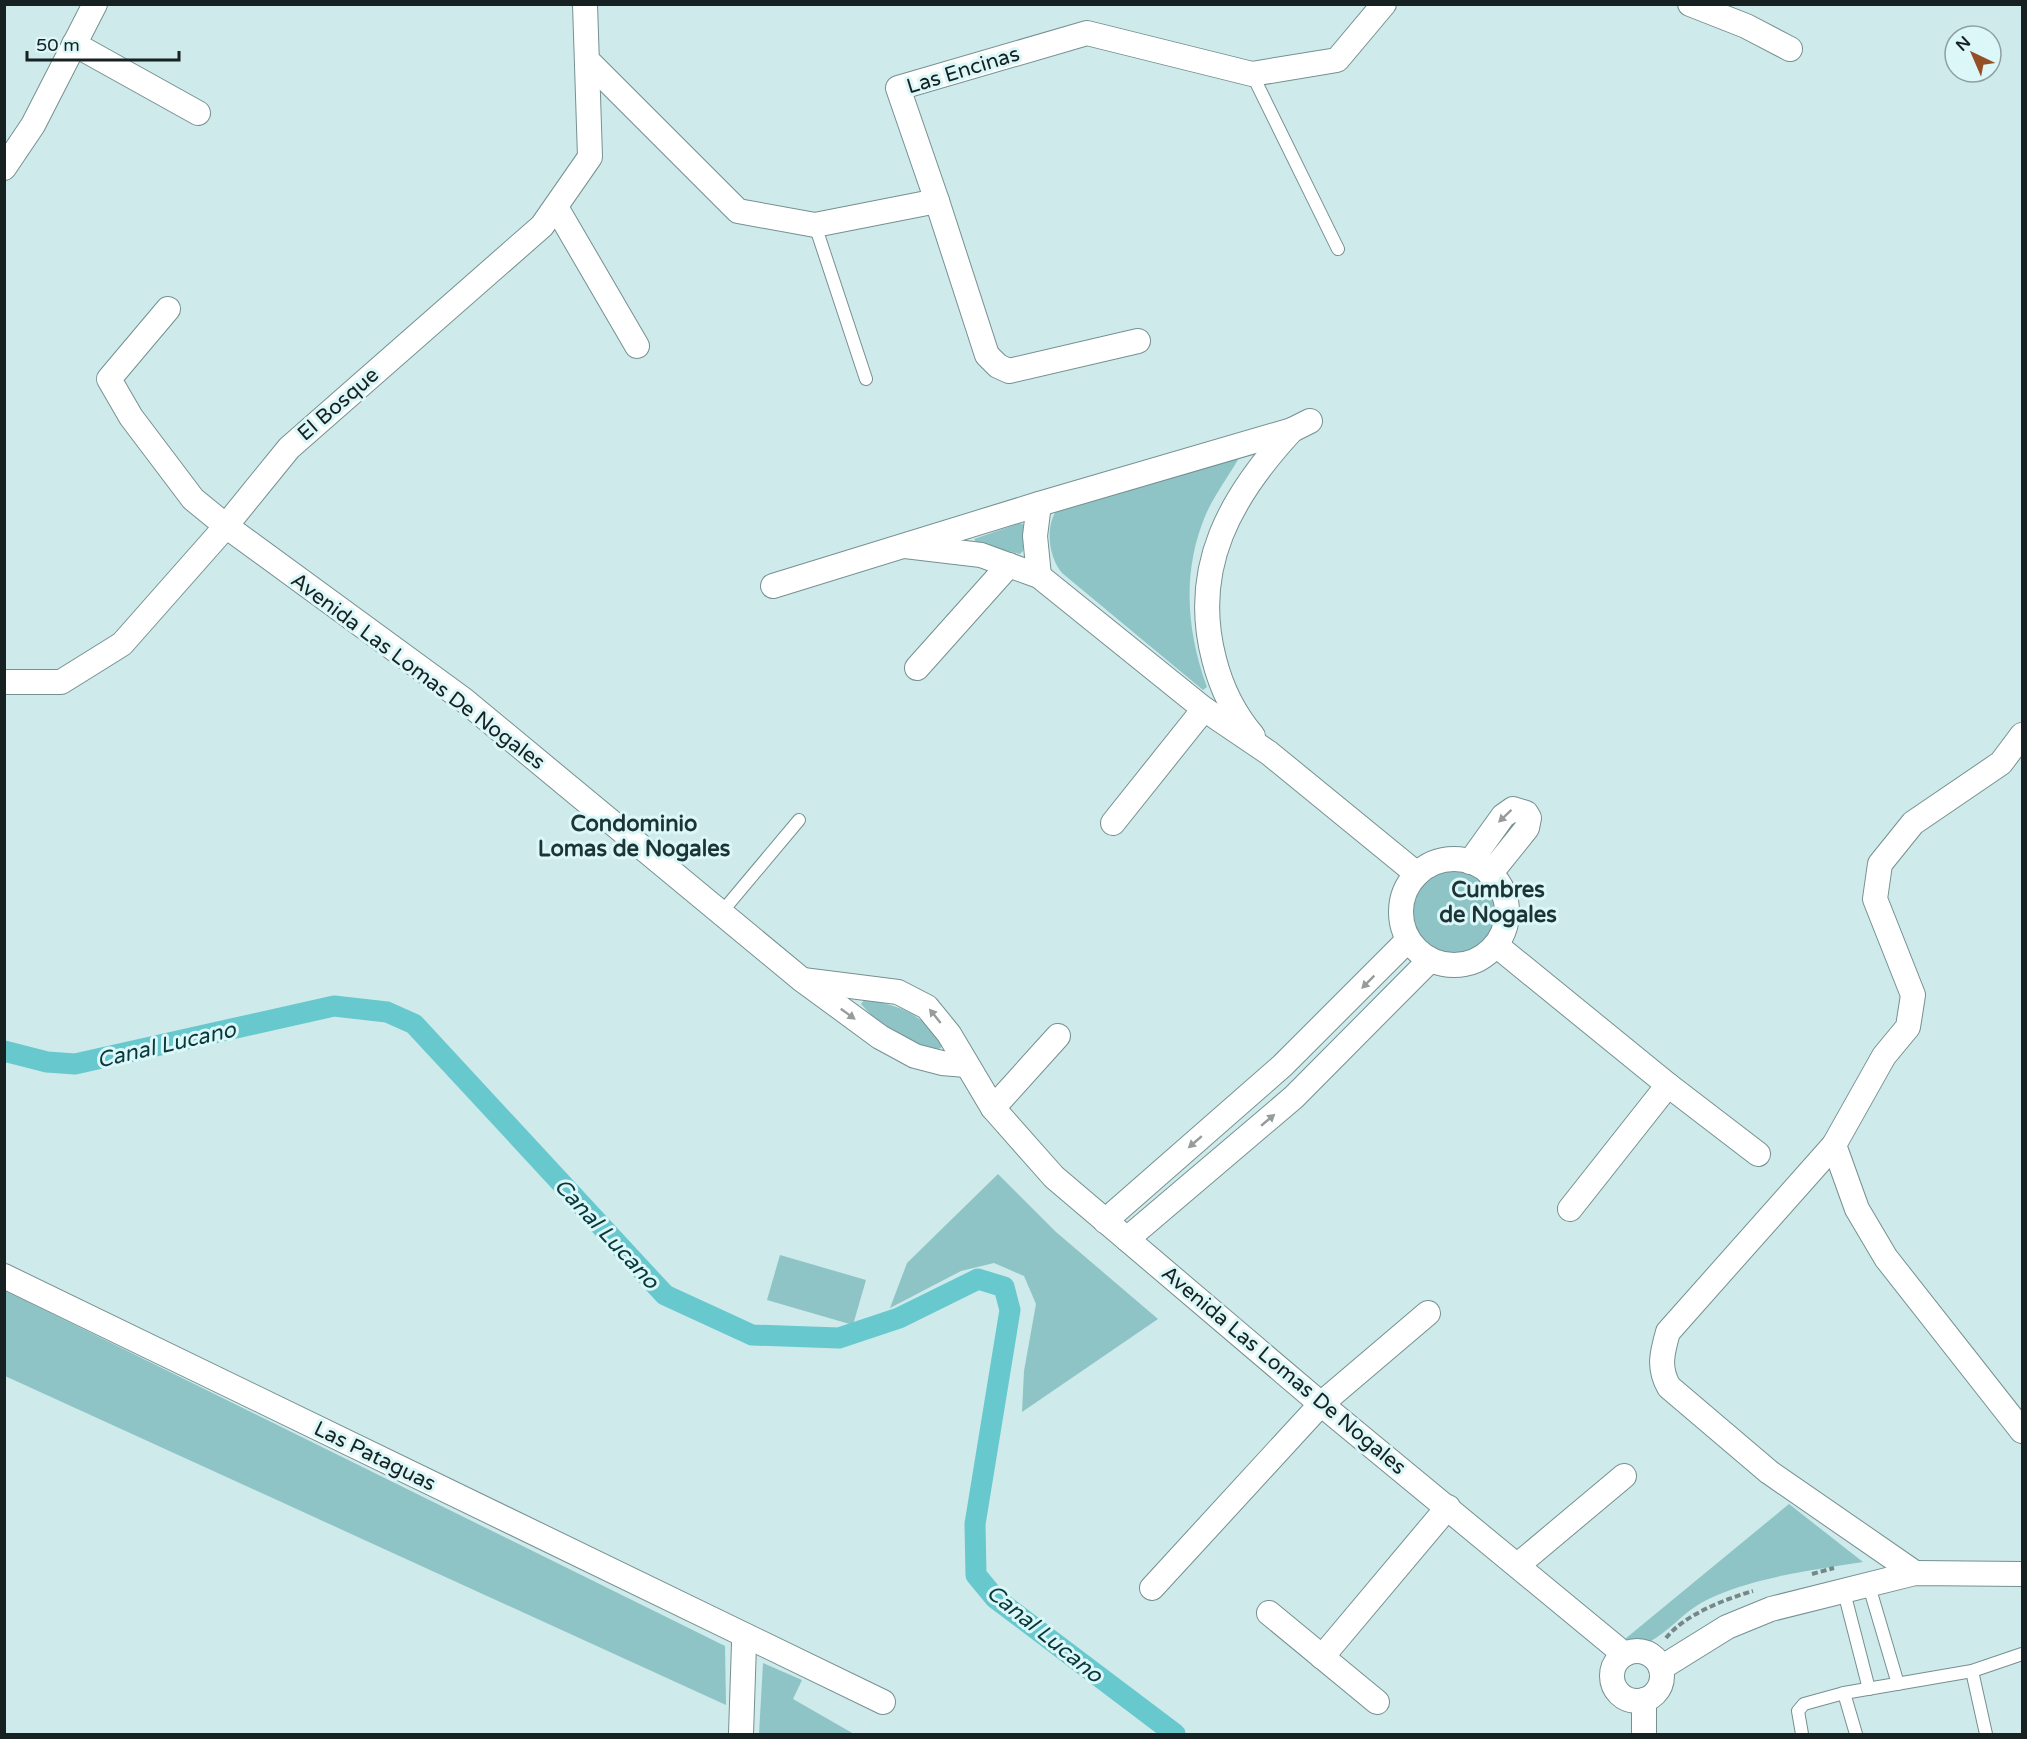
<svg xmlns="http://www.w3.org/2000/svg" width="2027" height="1739" viewBox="0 0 2027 1739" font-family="'Varela Round',sans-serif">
<rect width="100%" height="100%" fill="#ceeaeb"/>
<g fill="#8ec4c6">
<path d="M1239 458C1228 477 1215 494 1206 514 1182 570 1186 630 1207 687L1203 690 1062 573C1049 557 1045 529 1056 511Z"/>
<polygon points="1020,523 1024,525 1023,551 1020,554 977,543 974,539"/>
<circle cx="1453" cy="912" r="43"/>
<path d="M865 999C906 1008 914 1011 943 1041V1046L939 1049C905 1045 883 1029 861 1004Z"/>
<polygon points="998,1174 1056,1232 1158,1319 1022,1412 1024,1371 1036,1304 1024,1276 994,1263 961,1271 890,1308 907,1263"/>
<polygon points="780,1255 866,1280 853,1325 767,1300"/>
<polygon points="6,1291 725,1646 726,1705 5,1376"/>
<path d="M1789 1504 1863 1562C1813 1570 1746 1578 1701 1603 1682 1614 1668 1632 1649 1642L1625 1639Z"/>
<polygon points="763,1663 802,1680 793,1699 854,1734 759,1734"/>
</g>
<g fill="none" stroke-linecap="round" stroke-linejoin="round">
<polyline stroke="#67c8cd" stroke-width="21" points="4,1051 47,1062 75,1064 334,1006 387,1012 414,1024 665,1295 752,1335 839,1338 899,1318 978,1279 1004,1287 1010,1310 975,1524 976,1575 995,1598 1175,1734"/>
<g stroke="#769091" stroke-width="14">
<g id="lane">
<polyline points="1252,74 1338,249"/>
<polyline points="815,225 866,379"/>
<polyline points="721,913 799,820"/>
<polyline points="1869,1586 1898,1684"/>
<polyline points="1844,1592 1869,1689"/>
<polyline points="1972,1671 1986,1734"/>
<polyline points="1844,1693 1972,1671 2022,1654"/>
<polyline points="1802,1734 1798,1711 1804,1704 1844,1693 1856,1734"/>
</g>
</g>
<g stroke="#769091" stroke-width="26">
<g id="street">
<polyline points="1690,4 1746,26 1790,49"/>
<polyline points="74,44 198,113"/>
<polyline points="587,60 738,211 815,225 937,201 898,88 1087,33 1252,74 1337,60 1384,4"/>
<polyline points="4,168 33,125 95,4"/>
<polyline points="937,201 987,355 998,366 1009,371 1138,341"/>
<polyline points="556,207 637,346"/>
<polyline points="168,309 109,379 131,417 193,499 226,526 464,700 801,979 880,1037 915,1056 942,1063 966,1065"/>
<polyline points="905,546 981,555 1039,576 1204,709 1269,753 1417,874"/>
<polyline points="1039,576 1035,536 1039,504"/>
<polyline points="773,586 1039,504 1292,430 1310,421"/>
<polyline points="917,668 1009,565"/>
<polyline points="4,682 61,682 122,644 220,533 289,448 542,226 590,157 585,4"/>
<polyline points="2022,735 2001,763 1913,823 1880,864 1875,899 1913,995 1908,1027 1884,1056 1834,1145 1857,1209 1886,1258 2022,1431"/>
<path d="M1253 736C1234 714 1221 687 1214 659 1190 567 1231 496 1292 430"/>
<polyline points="1113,823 1204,709"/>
<circle cx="1454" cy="912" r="53"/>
<polyline points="1470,862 1503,816 1513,809 1526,813 1529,818 1527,828 1490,874"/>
<polyline points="1496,945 1668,1085 1758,1154"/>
<polyline points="803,980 898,992 927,1007 949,1034 993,1108 1054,1177 1321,1404 1624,1654"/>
<polyline points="993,1108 1058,1036"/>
<path d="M1834 1145 1668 1332C1662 1353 1658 1368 1669 1387L1769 1472 1915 1573"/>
<polyline points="1570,1209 1668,1085"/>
<polyline points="1105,1221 1282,1066 1408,940"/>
<polyline points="1127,1239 1294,1097 1430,960"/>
<polyline points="4,1276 883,1702"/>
<polyline points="1519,1564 1624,1476"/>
<polyline points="1152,1588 1321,1404 1428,1313"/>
<polyline points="1269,1613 1377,1702"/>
<circle cx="1637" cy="1676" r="25"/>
<polyline points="1322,1657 1448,1507"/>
<polyline points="1661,1668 1727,1627 1771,1609 1915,1573 2022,1574"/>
<polyline points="1644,1700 1644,1734"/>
<polyline points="741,1734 744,1644 746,1636"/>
</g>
</g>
<g stroke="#748889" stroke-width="4" stroke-dasharray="6 3" stroke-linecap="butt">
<polyline points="1812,1574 1834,1568"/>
<path d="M1666 1638C1684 1615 1725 1599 1753 1591"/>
</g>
<use href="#lane" stroke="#fff" stroke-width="12"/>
<use href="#street" stroke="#fff" stroke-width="24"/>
</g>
<defs><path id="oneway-solid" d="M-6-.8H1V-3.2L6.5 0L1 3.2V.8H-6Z" transform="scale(1.5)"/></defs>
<g fill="#979b9c">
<use href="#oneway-solid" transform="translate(1505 816) rotate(136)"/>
<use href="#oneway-solid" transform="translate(1368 982) rotate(135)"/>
<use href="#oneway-solid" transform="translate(848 1014) rotate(36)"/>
<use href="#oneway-solid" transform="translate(935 1016) rotate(-129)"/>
<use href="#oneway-solid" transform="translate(1268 1120) rotate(-40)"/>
<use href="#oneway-solid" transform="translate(1195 1142) rotate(139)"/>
</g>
<g text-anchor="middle" stroke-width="6" stroke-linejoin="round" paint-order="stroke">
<g font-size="21" fill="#172122" stroke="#dbf7f8">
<text transform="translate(963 70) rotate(-17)" y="7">Las Encinas</text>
<text transform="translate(338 404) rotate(-41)" y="7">El Bosque</text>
<text transform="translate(418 671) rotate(37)" y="7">Avenida Las Lomas De Nogales</text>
<text transform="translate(1284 1370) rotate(40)" y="7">Avenida Las Lomas De Nogales</text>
<text transform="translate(375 1456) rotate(26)" y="7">Las Pataguas</text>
</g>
<g font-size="22" font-weight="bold" fill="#1c3435" stroke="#dbf7f8">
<text x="634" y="831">Condominio<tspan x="634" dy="25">Lomas de Nogales</tspan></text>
<text x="1498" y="897">Cumbres<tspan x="1498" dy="25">de Nogales</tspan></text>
</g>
<g font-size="22" font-style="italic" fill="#08383b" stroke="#dbf7f8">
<text transform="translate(166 1044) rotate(-13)" y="8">Canal Lucano</text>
<text transform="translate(607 1233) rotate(47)" y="8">Canal Lucano</text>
<text transform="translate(1045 1633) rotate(39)" y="8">Canal Lucano</text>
</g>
</g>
<rect width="2027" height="1739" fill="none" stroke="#172122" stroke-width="12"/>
<g transform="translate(1973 54) rotate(316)"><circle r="28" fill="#dbf7f8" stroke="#8da1a2" stroke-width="1.5"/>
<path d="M0-4.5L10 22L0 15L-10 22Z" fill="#944f24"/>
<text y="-9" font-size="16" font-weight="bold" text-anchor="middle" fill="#172122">N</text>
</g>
<path d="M27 51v9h152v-9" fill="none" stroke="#172122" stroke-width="3"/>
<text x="36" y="51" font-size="18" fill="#172122" stroke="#dbf7f8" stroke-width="4.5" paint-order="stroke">50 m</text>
</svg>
